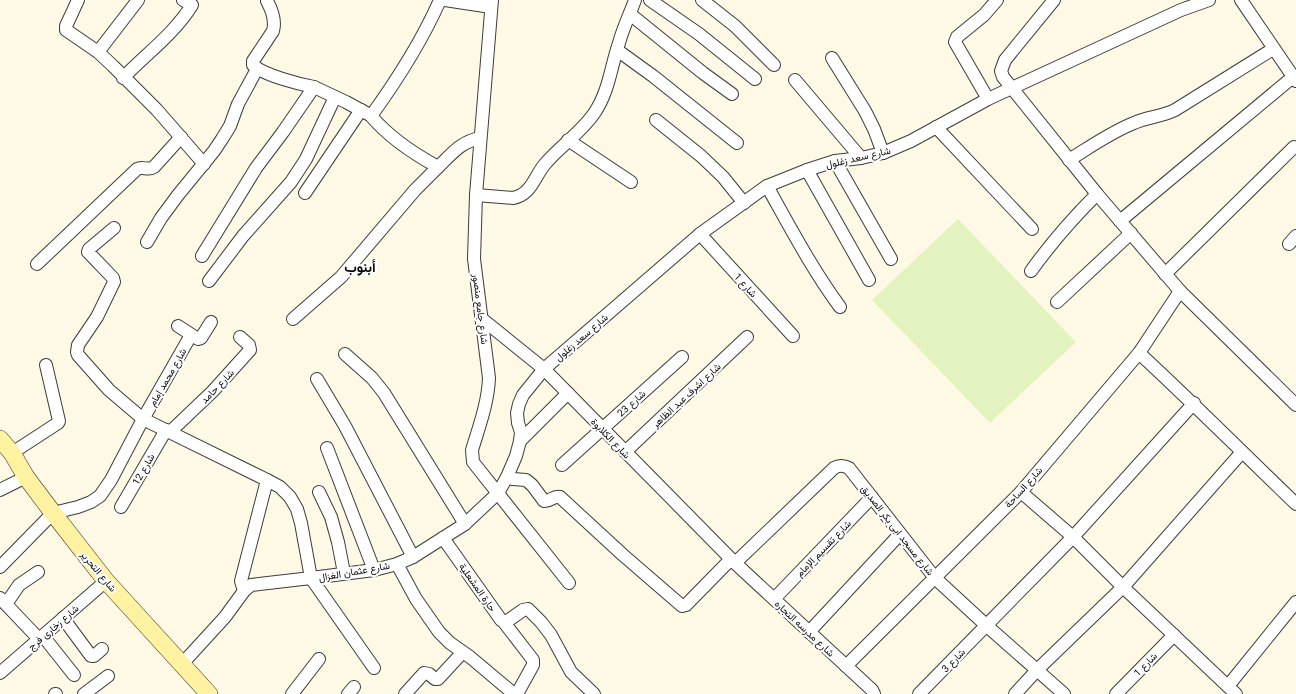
<svg xmlns="http://www.w3.org/2000/svg" width="1296" height="694" viewBox="0 0 1296 694" font-family="Georgia,Vazirmatn,serif">
<rect width="100%" height="100%" fill="#fff9e6"/>
<polygon fill="#e2f3bf" points="958,219 1076,342 990,423 872,300"/>
<g fill="none" stroke-linecap="round" stroke-linejoin="round">
<g stroke="#3c3c3c" stroke-width="14">
<g id="street">
<polyline points="78,0 66,26 66,30 98,52 113,66 157,110 204,164"/>
<path d="M440 0C422 41 397 80 371 116 389 137 414 154 438 167 452 154 460 142 480 138"/>
<polyline points="445,0 491,7"/>
<path d="M492 0 476 195 474 259 489 378C488 403 479 427 472 450L473 462 569 583"/>
<polyline points="650,0 699,34 755,79"/>
<polyline points="702,0 735,26 774,65"/>
<polyline points="1054,0 1005,60 1001,71 1003,77 1097,194 1180,291 1296,405"/>
<polyline points="1241,0 1296,81"/>
<polyline points="630,14 703,73 732,94"/>
<polyline points="617,50 653,76 737,143"/>
<polyline points="98,52 138,0"/>
<polyline points="832,58 865,111 874,129 883,153"/>
<path d="M123 78C146 54 174 34 192 5L183 0"/>
<polyline points="795,80 861,158"/>
<polyline points="314,87 346,102 368,114"/>
<polyline points="988,99 955,42 957,37 984,15 997,0"/>
<polyline points="656,120 701,156 723,177 744,203"/>
<polyline points="936,127 1032,229"/>
<polyline points="568,140 631,182"/>
<path d="M1069 160C1090 147 1111 132 1134 123 1147 117 1161 117 1175 110L1273 49"/>
<polyline points="835,161 891,259"/>
<polyline points="807,170 869,280"/>
<path d="M767 186C790 227 812 269 840 307"/>
<polyline points="305,193 361,110"/>
<path d="M476 195 513 198C531 195 534 177 545 164 560 146 582 132 595 112 609 91 611 66 619 43 623 28 630 14 635 0"/>
<polyline points="1120,221 1293,77"/>
<polyline points="114,228 89,249 88,252 90,254 113,278 114,282 97,317 78,345 77,352 78,355 109,390 143,419 267,480 280,487 290,497 297,509 301,523 311,578 374,668"/>
<polyline points="700,234 793,336"/>
<polyline points="147,242 161,218 178,195 214,151 222,139 230,126 238,104 257,69"/>
<polyline points="1289,244 1296,236"/>
<path d="M202 256 256 168 283 132 314 87C299 84 263 75 253 65V61L273 31C276 20 272 10 267 1"/>
<path d="M37 264 137 169C143 166 148 171 154 167L181 137"/>
<path d="M1031 271C1051 243 1073 218 1097 194"/>
<polyline points="1165,274 1294,147"/>
<polyline points="209,281 243,236 291,182 306,159 335,97"/>
<polyline points="1057,302 1131,233"/>
<polyline points="293,319 341,277 415,190 438,167"/>
<polyline points="482,319 544,369 735,563 872,690 874,694"/>
<polyline points="178,326 198,339 201,338 211,322"/>
<path d="M1139 353C1192 402 1244 454 1296 504"/>
<polyline points="345,354 372,378 384,393 465,524"/>
<polyline points="317,379 345,426 413,557"/>
<polyline points="170,432 213,391 250,350 249,345 240,337"/>
<polyline points="520,441 568,393"/>
<polyline points="327,448 374,570"/>
<polyline points="625,452 747,337"/>
<polyline points="12,453 58,423 59,421 46,365"/>
<polyline points="562,465 682,357"/>
<path d="M507 477 513 479 526 480 532 485 544 501C550 502 554 495 560 497L623 555 682 606 686 605 731 559"/>
<polyline points="0,490 26,477"/>
<polyline points="319,492 331,517 338,542 344,573"/>
<polyline points="1021,492 1073,537 1123,587 1236,694"/>
<polyline points="121,507 166,430"/>
<polyline points="443,538 501,620 506,622 523,610 528,609 541,622 551,635 571,672 594,694"/>
<path d="M735 563 834 468C839 465 843 465 849 468L935 578 987 626 1064 694"/>
<polyline points="397,564 416,599 439,632 450,643 470,657 514,694"/>
<polyline points="0,567 53,513 78,507 91,502 100,496 111,480 143,419 191,335"/>
<polyline points="244,591 241,581 267,480"/>
<polyline points="0,598 39,639"/>
<polyline points="774,599 872,497"/>
<polyline points="6,604 19,585 38,572"/>
<polyline points="63,618 91,656 94,656 102,649"/>
<polyline points="503,621 533,660 533,665 517,694"/>
<polyline points="809,632 900,534"/>
<polyline points="43,636 74,675"/>
<polyline points="182,664 225,617 244,591 251,585 311,578 374,570 397,564 413,557 465,524 498,493 507,477 516,456 520,441 521,432 518,423 517,413 519,404 523,395 544,369 700,234 767,186 807,170 835,161 861,158 883,153 911,141 988,99 1181,10 1209,0"/>
<polyline points="846,666 1021,492 1139,353 1180,291"/>
<polyline points="0,673 106,581"/>
<polyline points="1228,686 1296,602"/>
<polyline points="55,694 56,694"/>
<polyline points="84,694 108,676"/>
<polyline points="292,694 319,659"/>
<polyline points="348,694 354,687"/>
<polyline points="405,694 424,673 429,674 435,679 438,679 462,653"/>
<polyline points="919,694 1073,537 1194,403"/>
<polyline points="1015,694 1037,670 1123,587 1242,452"/>
<polyline points="1116,694 1174,635"/>
</g>
</g>
<g stroke="#2b2b2b" stroke-width="18">
<polyline id="secondary" points="0,439 12,453 26,477 53,513 106,581 209,694"/>
</g>
<use href="#street" stroke="#fff" stroke-width="12"/>
<use href="#secondary" stroke="#fff2a1" stroke-width="17"/>
</g>
<g text-anchor="middle" stroke-width="4" stroke-linejoin="round" paint-order="stroke">
<g font-size="10" fill="#090909" stroke="#fff">
<text transform="translate(858 157) rotate(-13)" y="4">شارع سعد زغلول</text>
<text transform="translate(746 285) rotate(48)" y="4">شارع 1</text>
<text transform="translate(481 309) rotate(83)" y="4">شارع جامع منصور</text>
<text transform="translate(581 337) rotate(-41)" y="4">شارع سعد زغلول</text>
<text transform="translate(167 377) rotate(-60)" y="4">شارع محمد إمام</text>
<text transform="translate(217 386) rotate(-46)" y="4">شارع حامد</text>
<text transform="translate(686 395) rotate(-43)" y="4">شارع اشرف عبد الظاهر</text>
<text transform="translate(631 403) rotate(-42)" y="4">شارع 23</text>
<text transform="translate(611 438) rotate(46)" y="4">شارع الكلابوة</text>
<text transform="translate(143 469) rotate(-60)" y="4">شارع 12</text>
<text transform="translate(1023 487) rotate(-48)" y="4">شارع الساحة</text>
<text transform="translate(898 530) rotate(52)" y="4">شارع مسجد ابى بكر الصديق</text>
<text transform="translate(823 548) rotate(-46)" y="4">شارع تقسيم الإمام</text>
<text transform="translate(99 571) rotate(50)" y="4">شارع التحرير</text>
<text transform="translate(354 571) rotate(-10)" y="4">شارع عثمان الغزال</text>
<text transform="translate(478 587) rotate(55)" y="4">حارة المشعلية</text>
<text transform="translate(53 627) rotate(-41)" y="4">شارع زخارى فرج</text>
<text transform="translate(805 628) rotate(43)" y="4">شارع مدرسه التجاره</text>
<text transform="translate(953 660) rotate(-45)" y="4">شارع 3</text>
<text transform="translate(1145 664) rotate(-46)" y="4">شارع 1</text>
</g>
<g font-size="14" font-weight="bold" fill="#090909" stroke="#fff">
<text x="360" y="272">أبنوب</text>
</g>
</g>
</svg>
